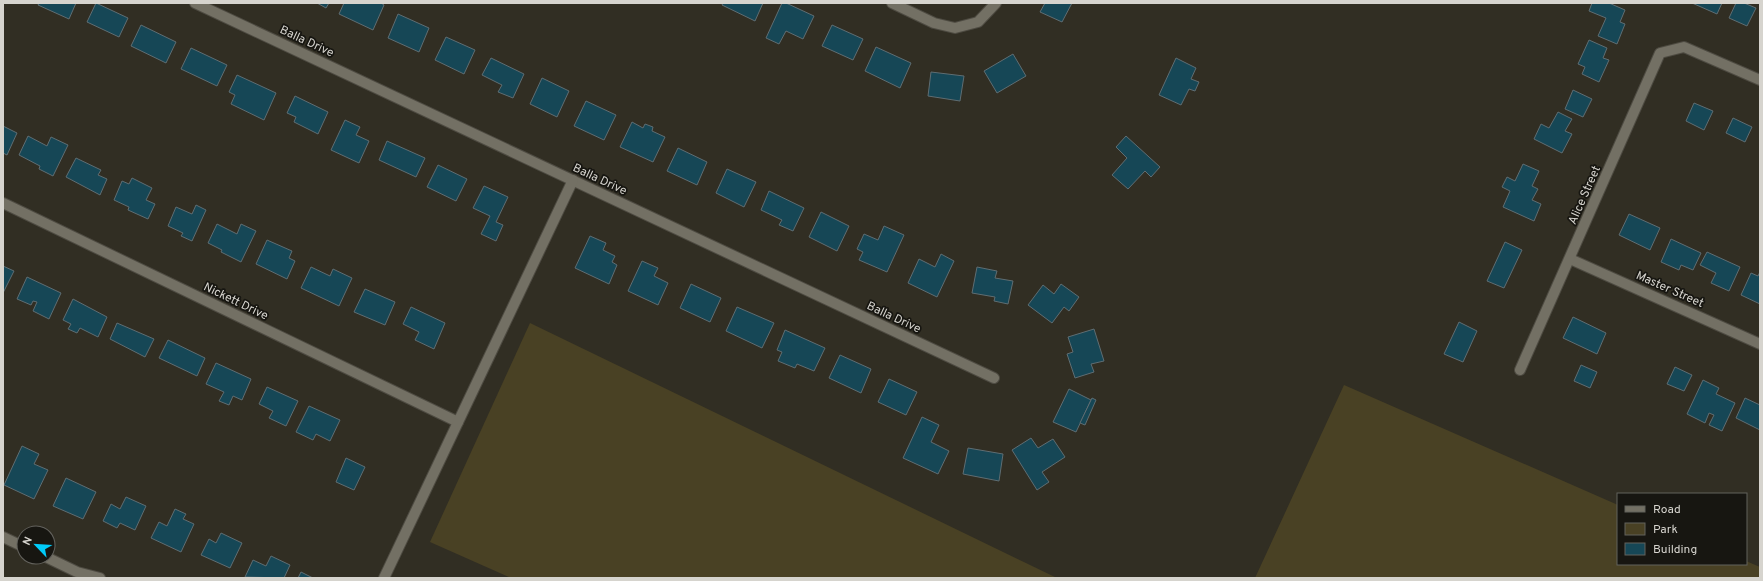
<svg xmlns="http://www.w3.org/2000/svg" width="1763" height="581" viewBox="0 0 1763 581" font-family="Overpass,sans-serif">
<rect width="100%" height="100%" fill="#312e23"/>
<g fill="#494124">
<polygon points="530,323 1057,578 511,578 430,542"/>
<polygon points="1344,385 1618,505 1618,564 1746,564 1746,561 1760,567 1760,578 1255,578"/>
</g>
<g fill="#164756" stroke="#5f6d72">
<polygon points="39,3 76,3 69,19 38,5"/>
<polygon points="96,3 128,18 119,37 87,22"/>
<polygon points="317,3 329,3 326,8"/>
<polygon points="344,3 381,3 384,5 373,30 339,14"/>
<polygon points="723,3 763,3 755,21 722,5"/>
<polygon points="782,3 786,3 814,16 803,39 786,31 779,44 766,38"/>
<polygon points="1045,3 1072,3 1062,22 1040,12"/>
<polygon points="1592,3 1609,3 1625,10 1620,22 1625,24 1617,44 1598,36 1606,18 1589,11"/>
<polygon points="1692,3 1722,3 1717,14"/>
<polygon points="1736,3 1744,3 1756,8 1747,26 1729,18"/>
<polygon points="398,14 429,28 419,52 388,38"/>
<polygon points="141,25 176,42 166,63 131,46"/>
<polygon points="832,25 863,39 853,60 822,46"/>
<polygon points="446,37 475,50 464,74 435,60"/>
<polygon points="1589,40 1607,48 1603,58 1609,60 1599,82 1582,74 1585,67 1578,64"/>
<polygon points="876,47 911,63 900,88 865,71"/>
<polygon points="191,48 227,65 217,86 181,69"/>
<polygon points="1013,54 1026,76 997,93 984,71"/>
<polygon points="491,58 524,74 513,98 498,92 502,85 482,75"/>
<polygon points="1176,58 1196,68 1191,79 1199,82 1195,91 1189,89 1181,105 1159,95"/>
<polygon points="931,72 964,76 960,101 928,96"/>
<polygon points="237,75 276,93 264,120 231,104 235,95 229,92"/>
<polygon points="542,78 569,91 557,117 530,104"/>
<polygon points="1573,90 1592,99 1583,117 1565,109"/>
<polygon points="295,96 328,112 318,134 294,122 296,117 287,113"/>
<polygon points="586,101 616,115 604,140 574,126"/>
<polygon points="1694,103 1713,111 1704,130 1686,121"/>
<polygon points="1558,112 1572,119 1565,131 1572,134 1562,153 1534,139 1541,124 1549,128"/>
<polygon points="1733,118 1752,127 1745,142 1726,133"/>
<polygon points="345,120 360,127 356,135 369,141 359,163 331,150"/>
<polygon points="632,122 643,128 645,124 653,127 652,131 665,137 653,162 620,147"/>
<polygon points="3,126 17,133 7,155 3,153"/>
<polygon points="28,136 47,146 51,137 68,145 53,176 39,169 40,166 19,155"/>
<polygon points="1126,136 1160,167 1151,177 1145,171 1128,189 1112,175 1127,158 1116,147"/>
<polygon points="387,141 425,158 416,177 379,160"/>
<polygon points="678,148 707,162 697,185 667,171"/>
<polygon points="76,158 101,170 98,175 107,179 100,195 66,177"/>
<polygon points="1523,164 1539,171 1532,186 1538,189 1532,200 1541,204 1534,221 1503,207 1510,191 1502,187 1507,177 1515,181"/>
<polygon points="438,165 467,179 456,201 427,187"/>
<polygon points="727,169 756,182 744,207 716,193"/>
<polygon points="132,178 152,188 146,200 155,204 148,219 128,210 129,207 114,200 122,181 129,184"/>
<polygon points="484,186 508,197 496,222 503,225 496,241 481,234 490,216 473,208"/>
<polygon points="769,191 804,208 793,231 779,225 782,220 761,210"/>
<polygon points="196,205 206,210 192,241 181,236 183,233 168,226 176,207 192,214"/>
<polygon points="821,212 849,226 837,251 809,237"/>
<polygon points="1629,214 1660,228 1650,250 1619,235"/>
<polygon points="217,224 237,234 241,224 256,231 241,262 221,252 222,250 208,243"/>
<polygon points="884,226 904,235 887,272 859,260 863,252 857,249 864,234 878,240"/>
<polygon points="590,236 606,243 603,250 615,256 612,262 617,265 609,284 575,268"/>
<polygon points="1671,239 1701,253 1693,270 1681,265 1679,270 1661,262"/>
<polygon points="267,240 292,251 289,258 295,261 287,279 256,264"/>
<polygon points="1505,242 1522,250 1504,288 1487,281"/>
<polygon points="1707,252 1740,267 1729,291 1711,283 1716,273 1700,265"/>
<polygon points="941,254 954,261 937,297 908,283 919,259 935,267"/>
<polygon points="642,261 658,268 654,276 668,283 658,305 628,291"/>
<polygon points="3,266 14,271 3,293"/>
<polygon points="311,267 330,276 333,269 352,278 339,306 301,288"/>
<polygon points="977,267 997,271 995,278 1013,281 1008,304 994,301 995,297 972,293"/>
<polygon points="1760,272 1760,304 1741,295 1751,273 1758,276"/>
<polygon points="27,277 61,293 49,319 33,311 37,302 33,301 31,305 17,299"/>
<polygon points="691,284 721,298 710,322 680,308"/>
<polygon points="1061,284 1079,297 1069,311 1064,307 1052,323 1028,305 1043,285 1054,294"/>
<polygon points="365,289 395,302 385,325 354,312"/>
<polygon points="73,299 107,317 98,337 80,328 77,333 68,329 71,324 63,320"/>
<polygon points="411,307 445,323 434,349 415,340 419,332 403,324"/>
<polygon points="737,307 774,323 762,348 726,331"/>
<polygon points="1573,317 1606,333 1597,354 1563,338"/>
<polygon points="1459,322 1477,331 1463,362 1444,354"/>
<polygon points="117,323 154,339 145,357 110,339"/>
<polygon points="1094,329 1104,361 1091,364 1094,372 1075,378 1067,354 1073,352 1068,337"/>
<polygon points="785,330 825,348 814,371 797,364 795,368 778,361 782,352 777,350"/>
<polygon points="168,340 205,358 197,376 159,358"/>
<polygon points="840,355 871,369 861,393 829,378"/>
<polygon points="216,363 251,379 242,400 233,396 229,405 219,401 224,392 206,384"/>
<polygon points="1581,365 1597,372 1590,388 1574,381"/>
<polygon points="1675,367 1692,375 1684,391 1667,384"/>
<polygon points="889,379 917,392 906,415 878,402"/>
<polygon points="1703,380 1719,388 1716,394 1735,403 1722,431 1709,425 1714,415 1709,413 1705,423 1687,414"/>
<polygon points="267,387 298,401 286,426 269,418 273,411 259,404"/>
<polygon points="1069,389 1091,400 1076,432 1053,422"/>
<polygon points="1092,398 1096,400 1085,425 1080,423"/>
<polygon points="1745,398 1760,405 1760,430 1736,418"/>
<polygon points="309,406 340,420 330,441 316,434 313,440 296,432"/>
<polygon points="922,417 939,425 931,442 949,451 938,474 903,458"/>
<polygon points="1031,438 1038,448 1053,439 1065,457 1042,472 1049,482 1037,490 1012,450"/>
<polygon points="22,446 39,454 34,464 48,470 34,499 4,485"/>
<polygon points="968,448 1003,454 999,481 963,474"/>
<polygon points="346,458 365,467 354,490 336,482"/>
<polygon points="66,478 96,492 83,519 53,506"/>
<polygon points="126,497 146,506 135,530 120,523 117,528 103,521 111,504 120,509"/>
<polygon points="175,509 186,514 183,519 194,524 181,552 151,538 159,522 167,526"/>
<polygon points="221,533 242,543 230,568 201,555 209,539 216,543"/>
<polygon points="271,556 290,565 284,578 245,577 253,560 266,566"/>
<polygon points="301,572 313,578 298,578"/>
</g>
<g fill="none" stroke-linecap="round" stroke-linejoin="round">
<g stroke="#4e4b42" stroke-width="12">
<g id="minor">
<polyline points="195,3 994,378"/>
<polyline points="892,3 934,23 955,28 978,22 996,3"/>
<polyline points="3,203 458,422"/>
<polyline points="1570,259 1760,344"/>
<polyline points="1520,370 1660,53 1684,47 1760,80"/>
<polyline points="3,537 24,547"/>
<polyline points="46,557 77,572 100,578"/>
<polyline points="384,578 573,180"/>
</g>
</g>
<use href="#minor" stroke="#737064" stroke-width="10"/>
</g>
<g text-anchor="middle" stroke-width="3.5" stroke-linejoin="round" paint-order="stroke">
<g font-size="12" fill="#d6d4ce" stroke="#171611">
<text transform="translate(307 41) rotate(25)" y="4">Balla Drive</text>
<text transform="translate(600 179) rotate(25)" y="4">Balla Drive</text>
<text transform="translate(1584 195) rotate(-66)" y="4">Alice Street</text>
<text transform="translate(1670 289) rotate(24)" y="4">Master Street</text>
<text transform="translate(236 301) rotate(26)" y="4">Nickett Drive</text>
<text transform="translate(894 317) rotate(25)" y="4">Balla Drive</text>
</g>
</g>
<rect width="1763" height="581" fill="none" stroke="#d6d4ce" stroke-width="8"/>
<rect x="1617" y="493" width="130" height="72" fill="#171611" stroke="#63625d"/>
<rect x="1625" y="506" width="20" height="6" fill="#737064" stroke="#63625d"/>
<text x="1653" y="513" font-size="12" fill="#d6d4ce">Road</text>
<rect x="1625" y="523" width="20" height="12" fill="#494124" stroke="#63625d"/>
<text x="1653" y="533" font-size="12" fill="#d6d4ce">Park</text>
<rect x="1625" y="543" width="20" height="12" fill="#164756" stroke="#63625d"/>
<text x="1653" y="553" font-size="12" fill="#d6d4ce">Building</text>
<g transform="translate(36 545) rotate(295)"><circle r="19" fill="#171611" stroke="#63625d"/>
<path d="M0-3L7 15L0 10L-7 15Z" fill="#01cbf9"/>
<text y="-6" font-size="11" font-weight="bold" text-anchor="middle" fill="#d6d4ce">N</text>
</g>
</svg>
